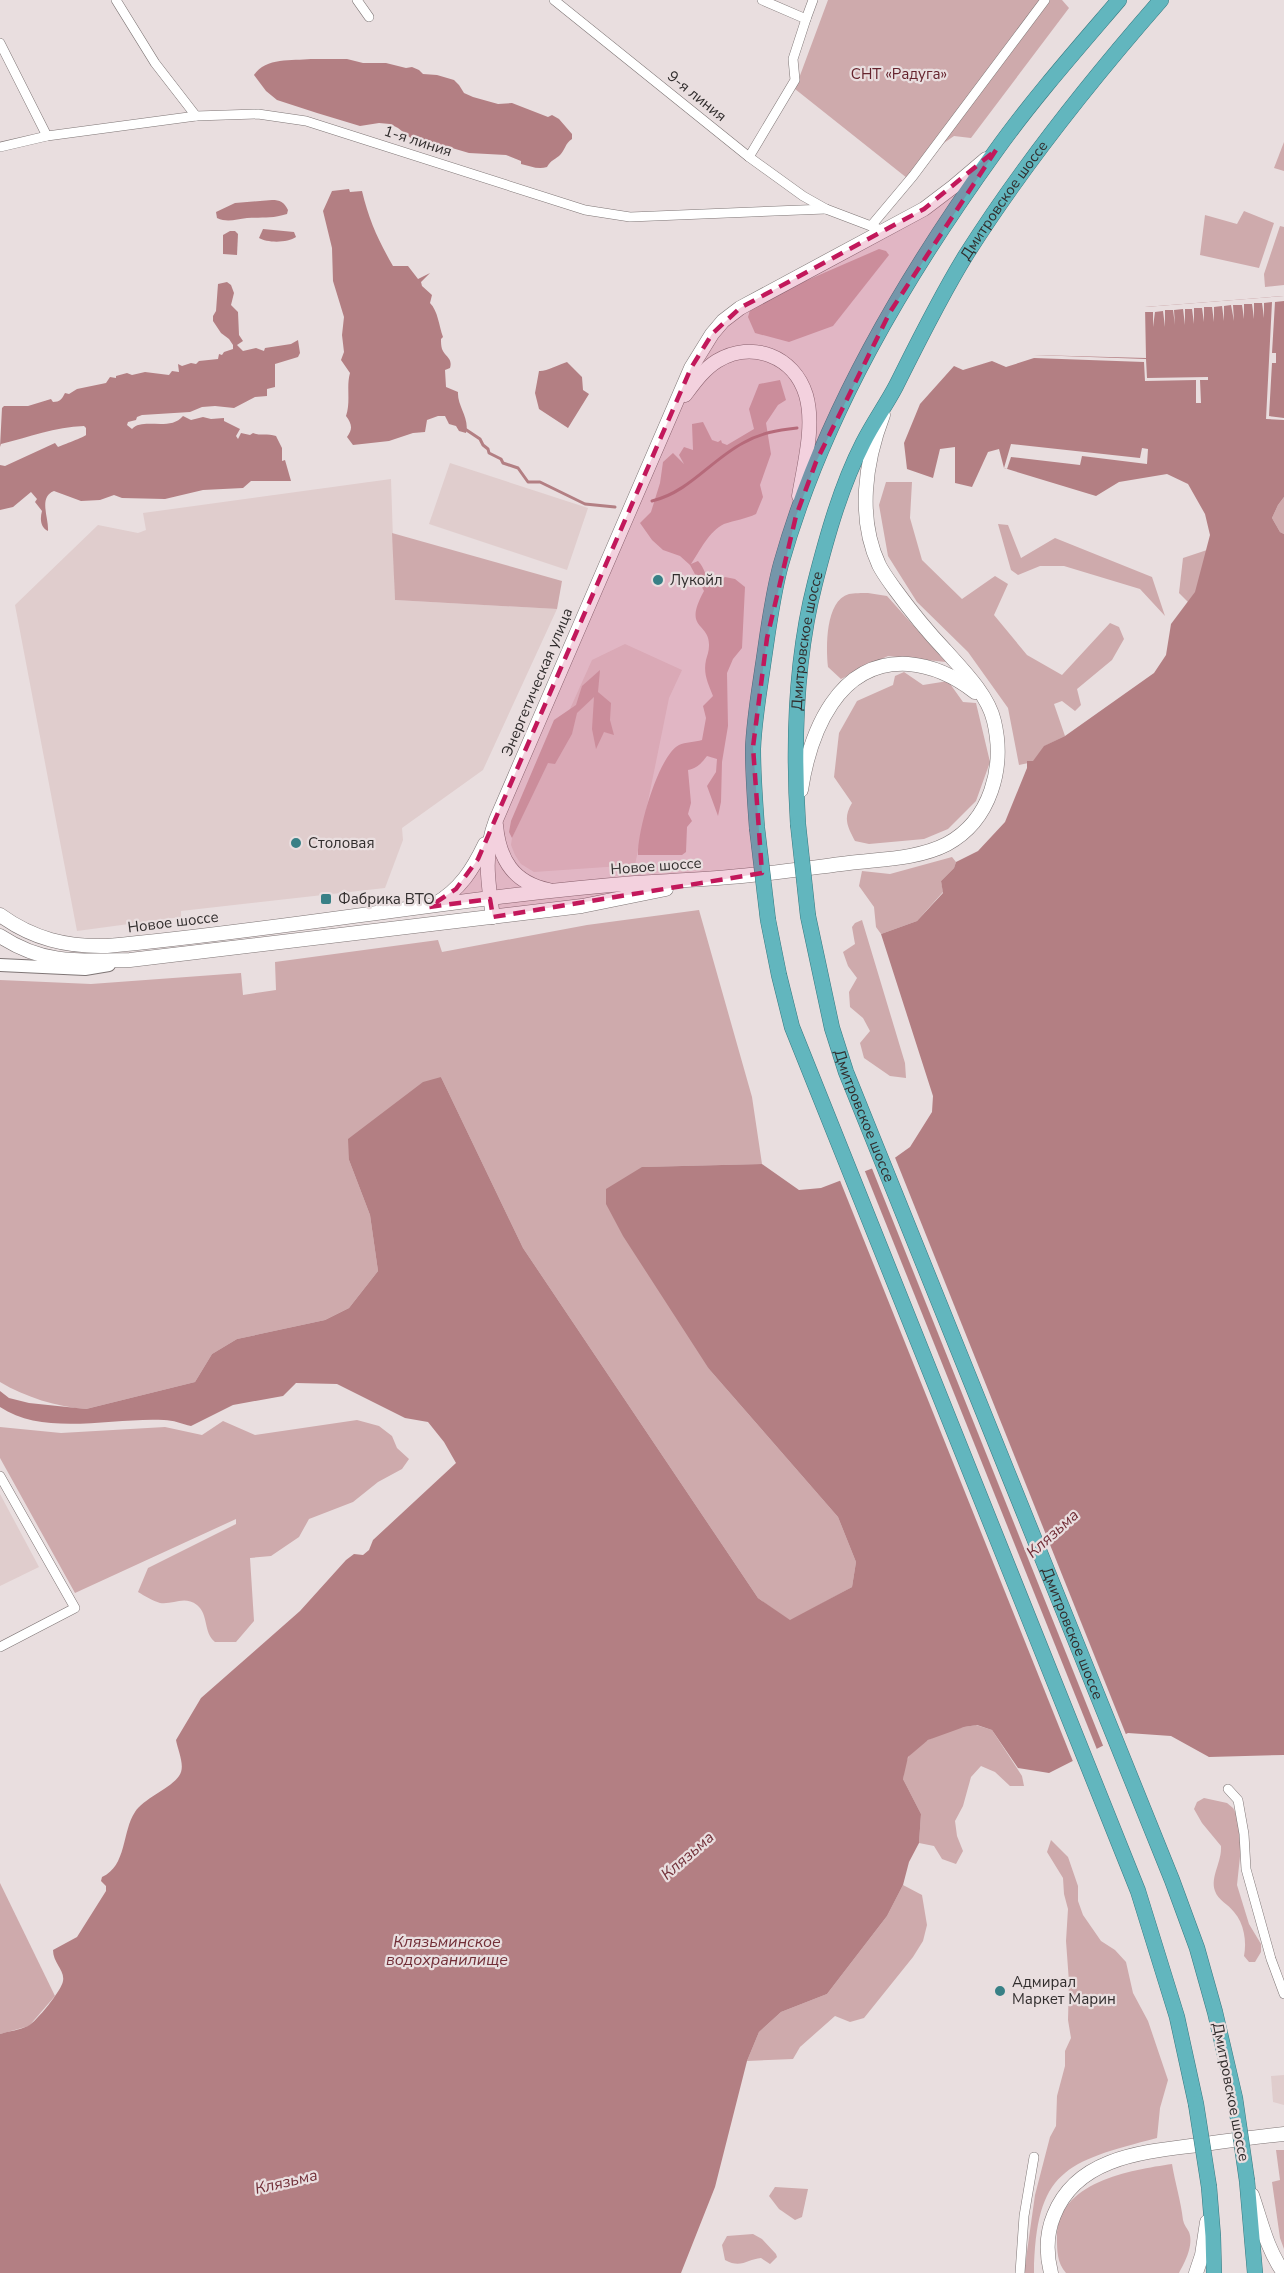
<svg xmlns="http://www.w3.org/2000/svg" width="1284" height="2273" viewBox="0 0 1284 2273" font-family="'Nunito Sans',sans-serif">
<rect width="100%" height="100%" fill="#e9dedf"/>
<g fill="#e0cdcd">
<polygon points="450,463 588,508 567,570 429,524"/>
<polygon points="391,479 395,600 557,609 483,770 402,828 403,840 385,888 181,911 181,917 77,931 15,605 98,525 138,533 146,530 143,513"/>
<polygon points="625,644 682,670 669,698 635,865 534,872 521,864 515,855 511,845 512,838 592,660"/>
<polygon points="0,1494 39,1567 0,1586"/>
<polygon points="1284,2075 1284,2105 1273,2102 1271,2076"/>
</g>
<g fill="#ceaaac">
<polygon points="828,0 1062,0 1069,8 971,138 954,136 938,147 912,182 795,89"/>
<polygon points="1284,142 1284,171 1274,168"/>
<polygon points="1244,211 1274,223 1259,268 1200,255 1205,215 1237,224"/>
<polygon points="1280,226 1284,227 1284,285 1265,287 1264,274"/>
<polygon points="879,249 886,251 889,255 833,326 789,342 755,333 748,317 750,310 803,282"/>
<path d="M780 380 786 400 778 405 766 423 771 454 760 485 763 497 756 514C746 519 735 520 724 524 709 531 700 551 691 564L698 561C705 568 706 578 711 586L725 577 735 579 745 587 742 648 733 659 727 673 728 726 722 762 721 802 718 816 707 786 716 772 717 759 707 756C701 764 697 768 688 770L691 803 688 814 692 821 687 827 686 852 682 855H638C637 832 658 756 679 745 685 742 695 742 702 740L706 718 703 706 713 696C708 683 703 674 706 660 707 656 709 651 709 646 710 621 682 631 704 591L690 565 680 556 663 550 652 540 640 523 651 512 660 483 663 462 673 453 684 464 679 455 684 447 693 450 692 424 703 422 712 440 718 442 721 440 722 443 727 445 754 429 749 409 759 384Z"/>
<polygon points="886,482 912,482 910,518 922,560 962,599 995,576 1008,584 994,615 1027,655 1062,675 1110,623 1119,627 1124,639 1112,660 1077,689 1081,705 1075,711 1062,701 1054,704 1065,736 1045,746 1033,762 1019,765 1008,708 968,652 917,602 888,556 879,505"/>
<polygon points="1284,497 1284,534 1280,532 1272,518 1278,505"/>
<polygon points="998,524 1008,525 1021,558 1055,538 1152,577 1165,616 1140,589 1064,566 1040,566 1018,575 1011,570"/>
<polygon points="392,533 562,581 557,609 395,600"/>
<polygon points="1207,550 1209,575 1189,603 1179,593 1183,558"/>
<path d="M868 593 887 596 946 662 888 656 841 679 828 667C826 647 825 601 849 594 854 593 862 593 868 593Z"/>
<polygon points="600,670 598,692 611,703 610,720 614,735 604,732 596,749 592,729 594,697 577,713 572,734 555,764 548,763 512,838 509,832 511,821 554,720 576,705 582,686"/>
<path d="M904 672 923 685 948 681 963 702 976 703 990 762 976 801 948 829 924 839 869 844 855 841C847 826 843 818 852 803L834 777 839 733 857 701 893 685 895 676Z"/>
<polygon points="952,857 956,862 954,868 941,881 943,892 917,921 881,934 876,927 874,907 859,886 862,871 890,874"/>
<path d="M699 910 752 1097 762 1164 642 1167 709 1369 838 1517 856 1562 852 1587 790 1621 758 1598 523 1248 441 1077 349 1160 370 1215 378 1271 349 1308 325 1320 237 1339 212 1354 195 1382 86 1409C57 1407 25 1397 0 1382V980L91 984 241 973 243 995 276 990 275 962 438 940 442 952 587 925Z"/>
<polygon points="862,920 905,1063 906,1078 890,1076 864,1058 860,1043 870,1031 863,1018 850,1007 849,992 857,978 848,966 843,952 855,944 852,927 855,923"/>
<path d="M357 1420 379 1426 392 1436 397 1448 409 1459 402 1469 378 1482 353 1502 309 1519 299 1537 271 1556 250 1558 254 1621 236 1642H215C203 1632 209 1615 197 1605 184 1595 173 1605 160 1603 153 1601 145 1596 138 1592L148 1568 236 1524V1519L75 1593 0 1458V1427L61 1433 165 1427 202 1435 223 1421 255 1435Z"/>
<path d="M976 1725 992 1730 1022 1776 1024 1786H1010L995 1772 981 1766 971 1777 963 1806 955 1821 957 1836 963 1851 956 1864 942 1859 934 1846 919 1843 921 1814 903 1779C904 1772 905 1762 909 1756 923 1737 954 1728 976 1725Z"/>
<path d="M1204 1798 1227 1803 1233 1808 1237 1815 1241 1847 1237 1885 1249 1924 1261 1944V1952L1255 1962H1249L1244 1956C1247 1942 1244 1923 1234 1912 1228 1904 1218 1900 1215 1891 1210 1877 1222 1862 1221 1846L1202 1823 1194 1809 1197 1802Z"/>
<path d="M1051 1840 1068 1857 1078 1886V1901L1083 1915 1101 1941 1115 1950 1126 1962 1133 1993 1148 2021 1168 2080 1160 2108 1157 2138C1065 2162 1036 2170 1034 2273H1024L1035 2195 1050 2137 1056 2126 1057 2096 1065 2066V2051L1071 2038 1068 2020 1069 1982 1066 1941 1068 1909 1064 1894 1063 1878 1047 1852Z"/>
<polygon points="0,1883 55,1996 29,2026 0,2034"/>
<polygon points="903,1885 922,1895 927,1925 923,1941 913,1957 864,2018 850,2022 835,2016 800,2047 793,2059 747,2061 759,2032 781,2012 827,1994 887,1916"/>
<polygon points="1276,2150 1284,2150 1284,2249 1280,2238 1272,2182 1280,2180"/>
<path d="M1172 2164C1175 2183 1181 2201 1183 2220 1184 2225 1187 2228 1189 2232 1194 2245 1185 2262 1179 2273H1066C1057 2263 1057 2250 1057 2238 1056 2182 1131 2170 1172 2164Z"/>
<polygon points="775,2187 808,2189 802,2217 795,2220 779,2209 769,2196"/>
<path d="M753 2234 762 2239 776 2254 777 2257 770 2264 761 2258C748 2259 741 2269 725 2260L722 2245 727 2236Z"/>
</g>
<g fill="#b37f83">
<path d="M311 59H347L363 63H386L406 68 412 67 419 70 423 74 437 75 454 80 459 85 464 93 473 97 498 104 512 103 548 117 552 115 559 119 572 134V139C565 143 565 151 559 156 554 160 551 160 547 167 538 170 530 166 521 164V161L506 155 469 153 435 143 412 139 398 128 390 124 379 123 360 126 317 113 277 100 266 91 254 75C266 57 292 61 311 59Z"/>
<path d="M349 189 350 192 362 191C369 220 378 240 393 266H408L418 279 430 273 421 282 422 286 432 295 430 303C438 311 439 326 443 337L441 339C441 342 441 346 442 349 445 357 453 358 450 368L445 370 446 387 458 392C457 406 470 418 466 433L459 431 456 426 449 424 445 416H438L427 420 425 432 413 433 389 441 353 445 347 437C353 429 352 424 346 416 351 401 346 387 350 373L341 360 344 352 342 335 344 317 333 281 332 248 323 211 332 191Z"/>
<path d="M272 200C280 200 284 202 288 210L287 214C271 219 263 217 247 218 236 219 228 223 217 218L216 212 235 203Z"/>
<path d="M263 229 294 232 296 237C288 243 267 243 259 238Z"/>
<polygon points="230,231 235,231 238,234 237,255 223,254 223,235"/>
<path d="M227 282 231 285 234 293 231 305 238 312 239 335 243 341 237 345 243 351 256 348 264 351 265 348 291 344 298 340 300 353 298 357 275 364V387L267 389V396L255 397 234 408 215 406 202 407 190 412 142 415 137 417 136 420 128 422 127 425 132 429C143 417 170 432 183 416L191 420 203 417 211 419 224 418V421L240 429 236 436 238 439 241 433 250 435 253 433C259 436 268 433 276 436L282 448V461L285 460 291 481H251L243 488 203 490 165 499 122 498 114 495 100 500 81 501 54 491C38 497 49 518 48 531 40 527 40 518 42 511L35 502 37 499 31 492 13 507 0 510V465L5 466 55 443 58 447C63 445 84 437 86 435V428L84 426C55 427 29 437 1 444L0 447 2 408 4 406H28L51 399 53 402C60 402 62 399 65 393L69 394 77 389 106 383 110 377 116 378V376L127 373 132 375 145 372 169 375 172 371 179 372 178 364 182 366 191 363 196 364 199 361 218 359 219 354 222 355 224 352 233 349V345L229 339 221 333 213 321V316L216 311 218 284Z"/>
<path d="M1284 296V497L1278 505 1272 518 1280 532 1284 534V1755L1209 1757 1171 1736 1128 1733 1049 1773 1018 1768 992 1730 977 1725 964 1727 928 1740 908 1757 903 1779 921 1814 919 1843 909 1862 903 1885 887 1916 827 1994 781 2012 759 2032 747 2061 715 2187 681 2273H0V2034C9 2031 20 2030 28 2026 36 2022 62 1990 63 1981 65 1970 53 1963 53 1950L77 1937 106 1891V1886L101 1881 102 1877C127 1866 122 1831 135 1812 144 1798 170 1789 179 1776 186 1767 178 1751 176 1740L201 1698 300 1611 346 1560 354 1554 363 1555 369 1550 373 1540 456 1463 444 1442 428 1422 405 1418 337 1384 296 1383 283 1396 233 1405 191 1426C182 1424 173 1420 164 1420 113 1417 45 1437 0 1407V1391L9 1398 29 1403 86 1409 195 1382 212 1354 237 1339 325 1320 349 1308 378 1271 370 1215 349 1160 348 1139 423 1082 441 1077 523 1248 758 1598 790 1620 852 1587 856 1562 838 1517 709 1369 623 1236 606 1204V1189L642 1167 762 1164 799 1190 821 1188 889 1162 910 1147 932 1112 933 1096 881 934 917 921 943 893 941 881 954 868 956 862 978 851 1005 822 1027 768V761H1033L1044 746 1065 736 1154 673 1166 655 1171 624 1195 592 1210 535 1205 514 1188 484 1167 474 1119 482 1096 496 1004 468 999 449 988 452 972 487 955 483V447L940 449 933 478 907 469 904 443 920 404 954 366 963 370 992 361 1006 367 1034 358V355L1146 358 1145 307Z"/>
<path d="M567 362 582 377 583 390 589 394 568 428 539 409 535 393 539 371C545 372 560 364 567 362Z"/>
</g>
<g fill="#e9dedf">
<polygon points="1284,296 1284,301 1275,302 1272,353 1276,353 1276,363 1272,363 1269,416 1284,418 1284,420 1266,419 1272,302 1264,303 1264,318 1262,303 1254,303 1254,319 1252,304 1244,304 1244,319 1242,305 1233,305 1234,321 1231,305 1224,306 1224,321 1222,306 1214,307 1214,322 1212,307 1204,307 1204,322 1202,308 1194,308 1194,324 1192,309 1185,309 1185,325 1183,309 1174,310 1175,325 1173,310 1165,310 1165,327 1163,311 1155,312 1153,327 1153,312 1145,312 1145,307"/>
<polygon points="1034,355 1146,359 1147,378 1208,377 1208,380 1200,380 1201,403 1196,403 1196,380 1145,381 1144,362 1034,358"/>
<polygon points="1011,444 1140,458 1142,448 1148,449 1147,464 1082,456 1080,465 1011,457 1007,469 1004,468"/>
<polygon points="894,1155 1127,1737 1104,1748 871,1166"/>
<polygon points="864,1169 1098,1752 1074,1764 839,1178"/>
</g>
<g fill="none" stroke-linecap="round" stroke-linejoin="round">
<g stroke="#b37f83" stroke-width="3">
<polyline points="465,429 480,439 483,445 488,449 489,453 501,459 503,463 518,468 528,482 540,482 585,504 615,507"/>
<path d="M652 501C689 492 711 460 743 443 760 433 778 430 797 428"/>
</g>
<g stroke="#7e7575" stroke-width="10">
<g id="minor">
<polyline points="116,0 155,63 196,116"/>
<polyline points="357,0 369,17"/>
<polyline points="554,0 749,157 803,196 826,209 884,231"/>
<polyline points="806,19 813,0"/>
<polyline points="0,43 47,136"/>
<polyline points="0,147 47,136 196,116 258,114 306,121 585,210 630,217 826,209"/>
<polyline points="749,157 795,80 793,59 806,19 762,0"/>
<polyline points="871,226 913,176 1045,0"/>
<polyline points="0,1476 75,1608 0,1647"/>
<polyline points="1228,1789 1238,1800 1244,1834 1246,1869 1271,1959 1284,1994"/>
<polyline points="1020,2273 1024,2216 1034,2157"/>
</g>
</g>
<g stroke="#7e7575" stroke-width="14">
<polyline id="tertiary" points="0,965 85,969 109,965"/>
</g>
<g stroke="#7e7575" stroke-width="15">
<g id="secondary">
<path d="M685 395C694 383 704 369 717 361 752 340 794 356 806 395 815 426 804 465 799 496"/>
<path d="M801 790C810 732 838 660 908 664 932 666 956 677 975 692"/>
<path d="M496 825C499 859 513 883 549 890"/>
<path d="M435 904C460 890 473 869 485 844"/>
<path d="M0 915C33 939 67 947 107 946 283 930 458 897 635 883 666 881 698 880 729 877 769 874 809 868 849 863 881 859 918 859 947 844 991 820 1005 767 994 721 988 695 963 670 945 650 926 630 910 610 894 588 889 581 883 573 879 565 857 518 865 462 883 415"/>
<path d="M493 917C488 882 483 854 496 820L691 368 712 334 723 321 740 308 924 209 953 187 986 159"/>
<path d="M0 936C44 965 80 961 130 960L582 906 666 889"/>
<path d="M1252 2195C1261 2221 1267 2250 1284 2273"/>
<path d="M1051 2273C1046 2253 1046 2234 1054 2215 1077 2157 1143 2152 1198 2145 1226 2141 1255 2137 1284 2134"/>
<polyline points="1196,2273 1202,2255 1207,2222"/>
</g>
</g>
<g stroke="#377a80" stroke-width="16">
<g id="trunk">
<path id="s1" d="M798 824C793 744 795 661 815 583 827 536 841 486 863 443 873 423 886 405 896 386 918 342 940 297 966 255 1023 165 1091 80 1161 0"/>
<path d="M757 828C755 802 753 775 753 749 754 721 759 693 763 665 768 632 772 597 781 564 823 415 905 277 995 152 1032 100 1078 48 1119 0"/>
<path id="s2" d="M808 916 832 1028 846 1072 1172 1880 1197 1948 1215 2012 1235 2098"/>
<polyline points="768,920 779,975 792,1027 1138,1891 1177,2017 1196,2104"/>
<polyline points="1247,2181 1255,2273"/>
<polyline points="1209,2187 1213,2236 1214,2273"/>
</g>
</g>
<use href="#minor" stroke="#fff" stroke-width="9"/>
<use href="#tertiary" stroke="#fff" stroke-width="12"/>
<use href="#secondary" stroke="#fff" stroke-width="14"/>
<use href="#trunk" stroke="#62b6be" stroke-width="15"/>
<g stroke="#377a80" stroke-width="16" stroke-linecap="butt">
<g id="trunk-bridge">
<polyline points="798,824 808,916"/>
<polyline points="757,828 768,920"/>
<polyline points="1235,2098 1247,2181"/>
<polyline points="1196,2104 1209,2187"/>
</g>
</g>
<use href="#trunk-bridge" stroke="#62b6be" stroke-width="15"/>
</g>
<path fill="#c2185b" fill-opacity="0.2" stroke="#c2185b" stroke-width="4.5" stroke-dasharray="12 8" stroke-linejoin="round" d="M996 150 890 312 816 462 796 516 767 638 753 747 762 873 493 917 490 899 429 907 456 889 478 859 691 368 712 334 740 308 924 209Z"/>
<g fill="#388086" stroke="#e9dedf" stroke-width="2">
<circle cx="658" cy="580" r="6"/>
<circle cx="296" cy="843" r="6"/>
<rect x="320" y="893" width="12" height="12" rx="3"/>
<circle cx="1000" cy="1991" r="6"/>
</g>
<g text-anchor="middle" stroke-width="4.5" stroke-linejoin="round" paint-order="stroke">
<g font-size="15" fill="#66242e" stroke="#e9dedf">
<text x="899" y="79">СНТ «Радуга»</text>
</g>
<g font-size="15" fill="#312d2d" stroke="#e9dedf">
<text transform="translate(697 96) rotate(39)" y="5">9-я линия</text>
<text transform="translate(418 141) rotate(18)" y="5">1-я линия</text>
<text dy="5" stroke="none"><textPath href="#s1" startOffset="672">Дмитровское шоссе</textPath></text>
<text dy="5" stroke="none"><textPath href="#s1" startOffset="184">Дмитровское шоссе</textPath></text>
<text transform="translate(537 682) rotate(-67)" y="5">Энергетическая улица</text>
<text transform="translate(656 866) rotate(-4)" y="5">Новое шоссе</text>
<text transform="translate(173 922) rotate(-7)" y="5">Новое шоссе</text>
<text dy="5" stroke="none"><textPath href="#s2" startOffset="208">Дмитровское шоссе</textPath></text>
<text dy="5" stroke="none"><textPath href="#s2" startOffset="766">Дмитровское шоссе</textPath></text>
<text transform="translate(1231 2092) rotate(79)" y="5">Дмитровское шоссе</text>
</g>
<g font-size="15" fill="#312d2d" stroke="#e9dedf" text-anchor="start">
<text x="670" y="585">Лукойл</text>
<text x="308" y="848">Столовая</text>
<text x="338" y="904">Фабрика ВТО</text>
<text x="1012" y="1987">Адмирал<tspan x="1012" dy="17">Маркет Марин</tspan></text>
</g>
<g font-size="16" font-style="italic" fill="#722f38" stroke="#e9dedf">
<text transform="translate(1052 1533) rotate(-42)" y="6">Клязьма</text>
<text transform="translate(687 1855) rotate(-41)" y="6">Клязьма</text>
<text x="447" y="1947">Клязьминское<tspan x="447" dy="18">водохранилище</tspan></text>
<text transform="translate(286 2181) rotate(-13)" y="6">Клязьма</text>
</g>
</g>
</svg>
